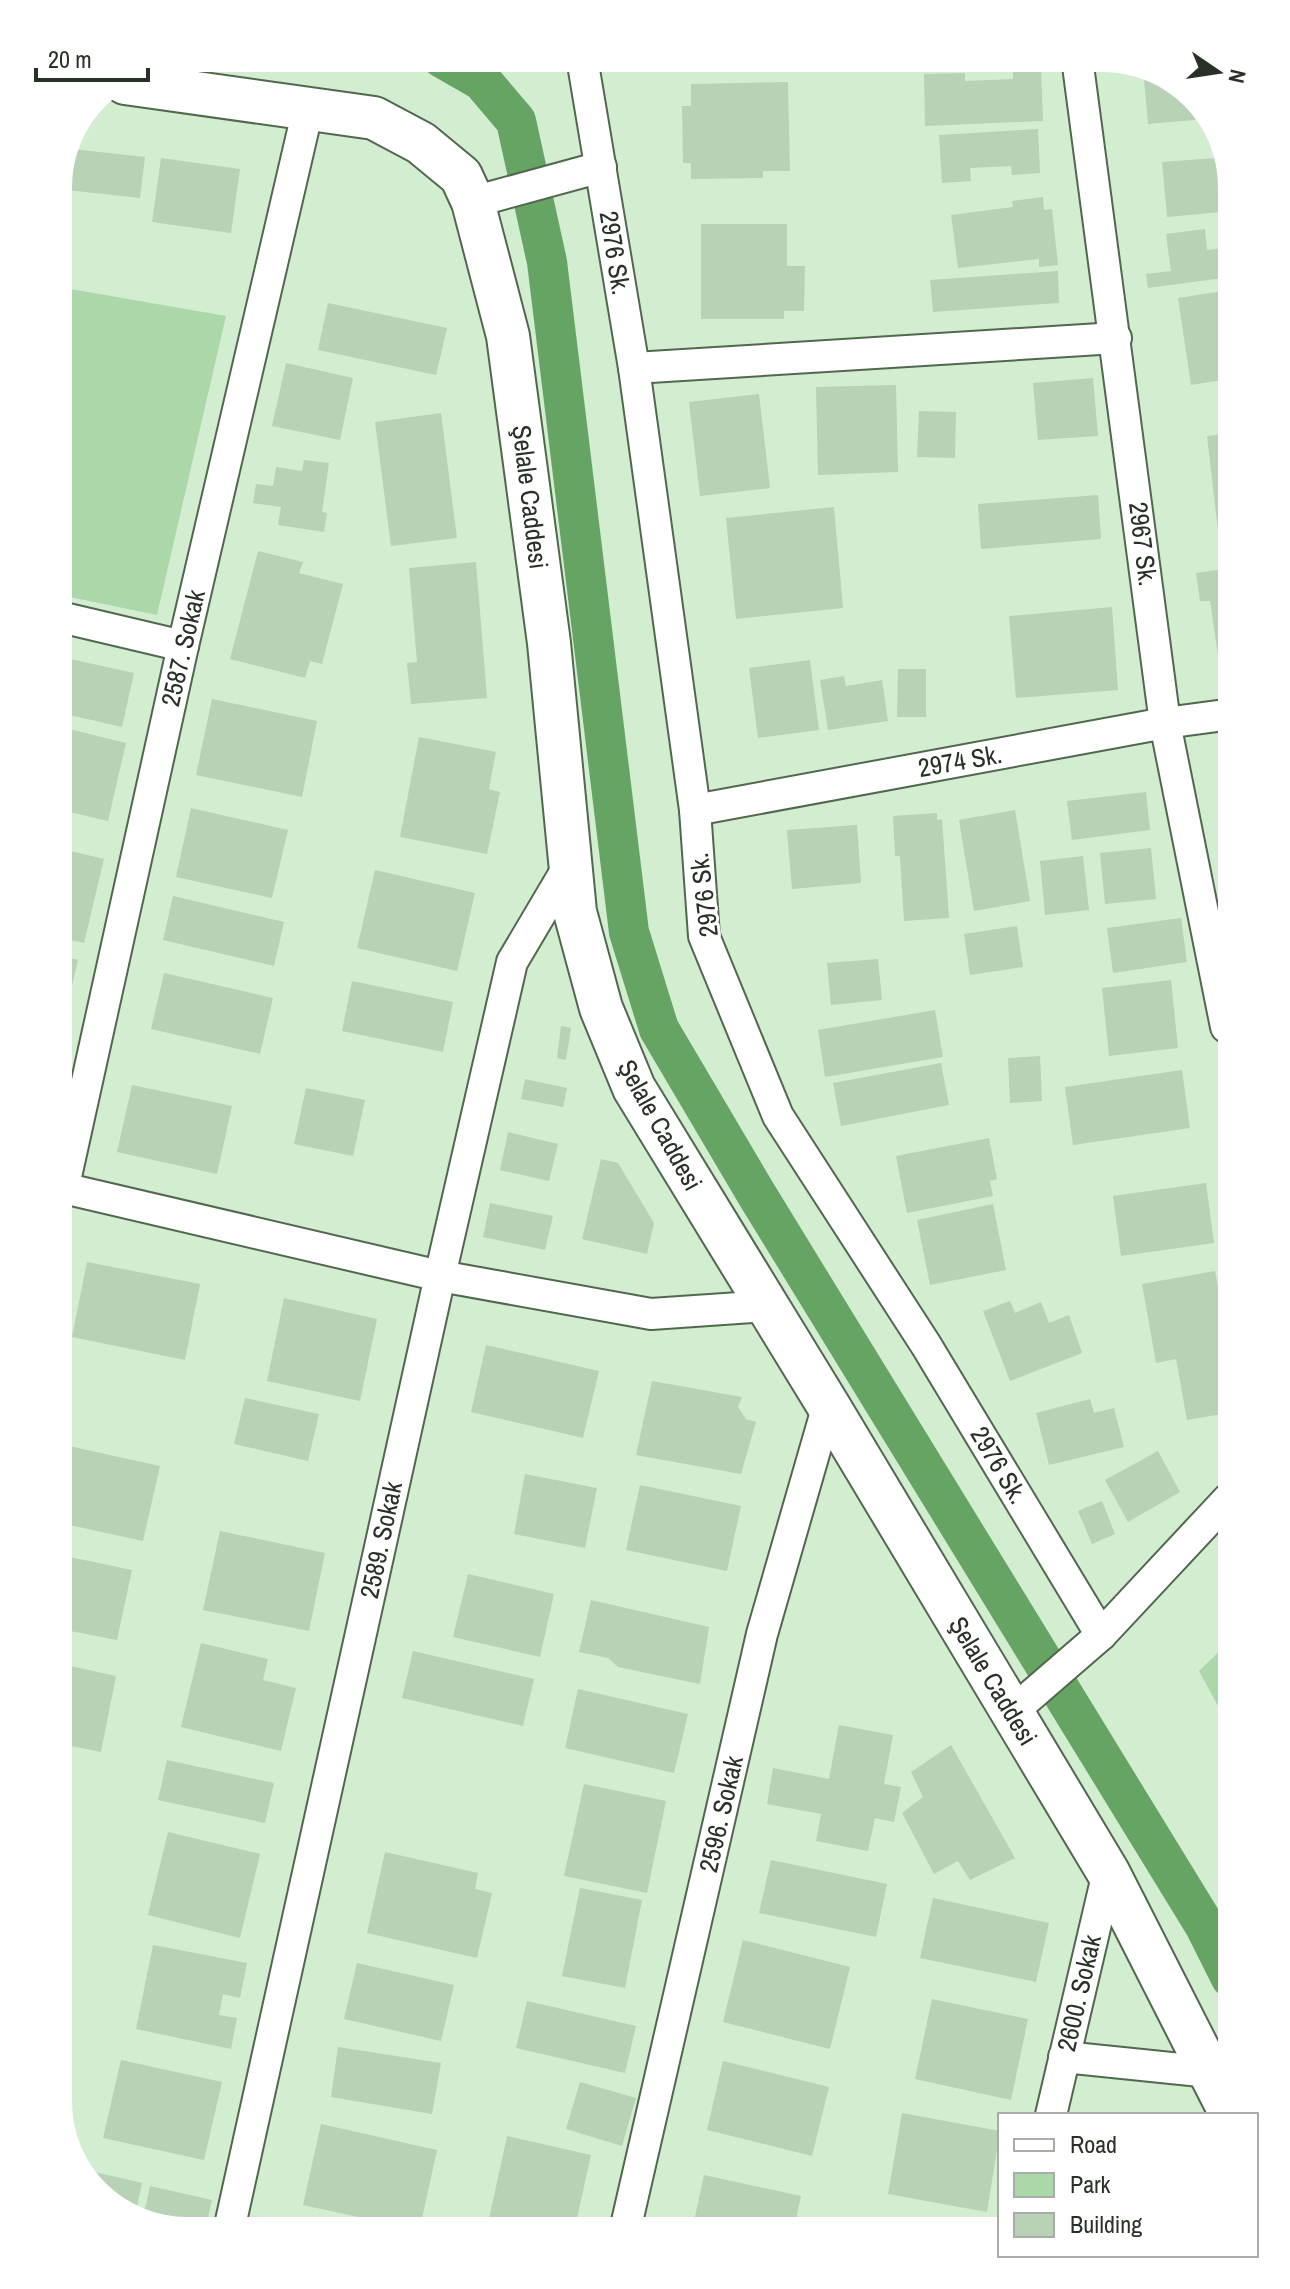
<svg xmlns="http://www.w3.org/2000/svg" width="1290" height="2289" viewBox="0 0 1290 2289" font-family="'Archivo Narrow',sans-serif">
<rect width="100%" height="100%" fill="#d2edd0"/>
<g fill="#acd8a9">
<polygon points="59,287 226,316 157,615 60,595"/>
<polygon points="1229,1642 1230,1728 1199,1671"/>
</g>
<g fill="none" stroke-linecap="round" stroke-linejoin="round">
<polyline stroke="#66a463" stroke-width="40" points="442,58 482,81 516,121 547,262 629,932 659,1029 757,1195 1205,1926 1231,1978"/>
</g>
<g fill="#b7d2b5">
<polygon points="1041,68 1043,121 925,126 924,74 965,73 965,81 1013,79 1013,70"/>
<polygon points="1164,78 1181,84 1216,130 1207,130 1206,119 1148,124 1144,80"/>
<polygon points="788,82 790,171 763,171 763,178 691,179 691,163 683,163 682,106 691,106 691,84"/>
<polygon points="1038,129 1040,173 1012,175 1011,166 970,168 971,181 942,183 939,135"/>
<polygon points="72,149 145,157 140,198 58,189 58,179"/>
<polygon points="161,158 240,169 231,233 152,222"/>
<polygon points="1216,158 1221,212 1167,217 1162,162"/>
<polygon points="1043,197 1044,210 1052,209 1058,265 1039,267 1039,259 958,268 951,215 1013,207 1012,201"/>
<polygon points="701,224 787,224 787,266 805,266 804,311 784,311 784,319 701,319"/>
<polygon points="1205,229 1207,250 1223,248 1223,278 1148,288 1146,274 1171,271 1166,234"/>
<polygon points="1058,271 1059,303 933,312 930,280"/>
<polygon points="1223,291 1223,380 1191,385 1178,298"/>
<polygon points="328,303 447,328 436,375 318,350"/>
<polygon points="286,363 353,378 340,440 272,426"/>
<polygon points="1093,378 1098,436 1038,440 1033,383"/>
<polygon points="896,385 898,472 818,475 816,387"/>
<polygon points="759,394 770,488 700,496 689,402"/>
<polygon points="919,411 956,412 955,458 917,457"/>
<polygon points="441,413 457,538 391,546 375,422"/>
<polygon points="1223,434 1224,548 1220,548 1207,436"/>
<polygon points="304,460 329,463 322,512 327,513 324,532 278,525 281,507 253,503 256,484 273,486 276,467 302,471"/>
<polygon points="1098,495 1101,539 981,549 978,504"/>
<polygon points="834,507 843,608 736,619 726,518"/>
<polygon points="258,551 303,562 299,573 343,584 322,664 310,661 305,678 230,659"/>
<polygon points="476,562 487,698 411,704 407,663 417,662 409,568"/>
<polygon points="1224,569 1225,676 1221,676 1210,601 1200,601 1196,573"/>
<polygon points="1112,607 1118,690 1016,698 1009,616"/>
<polygon points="61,657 134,673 122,727 61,713"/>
<polygon points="810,660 819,730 758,738 749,668"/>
<polygon points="898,669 926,669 926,717 897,717"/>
<polygon points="844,676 846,686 882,680 888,721 828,730 820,680"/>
<polygon points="212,699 317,721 302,797 196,775"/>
<polygon points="61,727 126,743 108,821 61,810"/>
<polygon points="419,737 496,752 489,789 500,792 487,854 400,837"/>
<polygon points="1146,792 1150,830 1072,840 1067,801"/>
<polygon points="191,808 288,830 272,898 176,877"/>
<polygon points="1015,810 1030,901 974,911 959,820"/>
<polygon points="937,813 937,820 942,819 949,918 904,921 900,856 895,856 893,816"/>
<polygon points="857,825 861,883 792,889 787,830"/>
<polygon points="1151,848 1156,899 1105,904 1100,853"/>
<polygon points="62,849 104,859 84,943 62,938"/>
<polygon points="1083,856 1089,910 1045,915 1040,861"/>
<polygon points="375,870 475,893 457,971 357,948"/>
<polygon points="173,896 284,922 274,966 163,940"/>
<polygon points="1181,918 1187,962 1113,973 1107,928"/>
<polygon points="1017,926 1023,967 970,975 964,934"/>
<polygon points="62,956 78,960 64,1021 62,1021"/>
<polygon points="878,959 882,1000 831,1005 827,963"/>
<polygon points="164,973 273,998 260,1054 151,1029"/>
<polygon points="1171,980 1178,1048 1109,1056 1102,988"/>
<polygon points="352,981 453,1002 443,1052 342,1031"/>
<polygon points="935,1010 943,1057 825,1077 818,1030"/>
<polygon points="561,1026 571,1028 566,1060 557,1058"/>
<polygon points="1040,1056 1042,1101 1010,1103 1008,1058"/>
<polygon points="941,1063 949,1105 841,1126 833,1083"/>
<polygon points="1182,1070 1190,1128 1073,1145 1065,1087"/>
<polygon points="525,1079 567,1088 563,1107 521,1099"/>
<polygon points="132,1085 232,1106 217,1174 117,1152"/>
<polygon points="306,1088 365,1100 353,1156 294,1144"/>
<polygon points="508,1132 558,1144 549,1181 500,1170"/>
<polygon points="989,1138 997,1179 990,1181 993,1196 907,1213 896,1156"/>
<polygon points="601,1159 618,1163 654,1223 647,1254 582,1239"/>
<polygon points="1206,1183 1214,1243 1121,1256 1113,1196"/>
<polygon points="490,1203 553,1216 545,1250 483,1237"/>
<polygon points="993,1204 1006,1270 930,1285 917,1220"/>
<polygon points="87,1262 200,1284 185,1360 72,1337"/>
<polygon points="1215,1271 1228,1341 1228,1413 1187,1420 1176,1359 1156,1363 1142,1284"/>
<polygon points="284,1298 377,1319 360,1401 267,1381"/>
<polygon points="1010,1301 1015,1313 1041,1302 1049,1323 1069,1315 1082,1353 1010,1381 983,1311"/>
<polygon points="486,1345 599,1371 583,1438 471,1412"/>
<polygon points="652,1381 742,1397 738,1407 746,1419 756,1422 741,1474 636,1455"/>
<polygon points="245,1398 319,1414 308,1461 234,1444"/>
<polygon points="1090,1399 1094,1413 1114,1408 1124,1447 1049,1465 1036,1413"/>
<polygon points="64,1445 160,1466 143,1541 65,1524"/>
<polygon points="1158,1451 1180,1492 1128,1522 1105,1480"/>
<polygon points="525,1474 597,1488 585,1548 514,1534"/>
<polygon points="640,1485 741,1506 727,1571 626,1550"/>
<polygon points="1102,1501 1115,1534 1092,1544 1078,1511"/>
<polygon points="220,1531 325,1553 309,1631 203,1610"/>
<polygon points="65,1556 132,1570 117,1640 65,1630"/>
<polygon points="468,1574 554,1594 540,1657 453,1637"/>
<polygon points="591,1600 709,1627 700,1684 618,1667 608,1658 579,1652"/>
<polygon points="201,1643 268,1659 263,1680 296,1688 281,1751 181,1727"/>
<polygon points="413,1651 534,1679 523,1726 402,1698"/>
<polygon points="66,1665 116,1676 101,1752 66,1745"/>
<polygon points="578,1689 688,1714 674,1773 565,1748"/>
<polygon points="839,1725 893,1735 884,1784 901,1787 894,1822 875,1818 868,1851 816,1841 821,1814 767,1804 773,1768 829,1779"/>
<polygon points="951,1745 1015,1858 970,1880 958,1861 934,1874 902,1813 923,1797 911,1772"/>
<polygon points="167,1760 274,1783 265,1823 158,1800"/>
<polygon points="584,1784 666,1801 647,1893 564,1876"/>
<polygon points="168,1832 260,1854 240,1938 148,1915"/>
<polygon points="385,1852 478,1873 475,1889 492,1893 477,1958 367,1933"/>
<polygon points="771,1860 887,1884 876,1937 759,1913"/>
<polygon points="580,1888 642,1900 625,1988 562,1976"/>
<polygon points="933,1898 1049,1923 1036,1982 920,1958"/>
<polygon points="743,1940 850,1967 830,2049 723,2022"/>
<polygon points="153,1945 247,1963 240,1998 223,1994 219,2015 237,2018 231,2049 136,2029"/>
<polygon points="357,1963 454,1985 441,2041 344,2019"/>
<polygon points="932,1999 1028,2019 1011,2100 915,2079"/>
<polygon points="527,2001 636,2026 625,2073 516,2048"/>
<polygon points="338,2047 441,2063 432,2114 331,2097"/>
<polygon points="121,2060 222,2082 204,2160 103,2138"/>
<polygon points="723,2061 829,2087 812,2156 707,2130"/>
<polygon points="580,2082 636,2098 622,2146 566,2129"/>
<polygon points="902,2113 1000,2131 987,2212 888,2194"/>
<polygon points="321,2124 437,2150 420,2228 409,2228 303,2205"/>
<polygon points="507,2136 591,2155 575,2227 487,2228"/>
<polygon points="82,2169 142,2183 135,2216 115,2209"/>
<polygon points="704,2175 801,2196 795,2225 693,2226"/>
<polygon points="150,2186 212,2200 205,2230 179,2231 143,2219"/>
</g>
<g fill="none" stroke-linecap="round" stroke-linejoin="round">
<g stroke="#51684f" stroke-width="34">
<g id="street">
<polyline points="582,58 634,368 695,810 704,936 778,1116 926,1345 1101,1635"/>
<polyline points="1077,58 1165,723 1226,1027"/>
<polyline points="473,202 601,167"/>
<polyline points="634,368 1116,338"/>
<polyline points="60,617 183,646"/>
<polyline points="695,810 1165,723 1225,715"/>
<polyline points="63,1188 440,1276 651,1314 767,1306"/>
<polyline points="63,1190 183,646 308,109"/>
<polyline points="1012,1712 1101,1635 1229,1498"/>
<polyline points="1064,2057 1210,2072"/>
<polyline points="1051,2115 1108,1872"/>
<polyline points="626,2226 762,1634 828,1405"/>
<polyline points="229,2230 440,1276 512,962 570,864"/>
</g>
</g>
<g stroke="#51684f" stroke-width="46">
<polyline id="secondary" points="125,83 374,118 421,143 461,176 473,202 508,336 549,643 575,912 601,1008 634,1088 828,1405 1108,1872 1231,2114"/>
</g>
<use href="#street" stroke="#fff" stroke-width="30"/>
<use href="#secondary" stroke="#fff" stroke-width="42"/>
</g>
<g text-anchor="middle" stroke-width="6" stroke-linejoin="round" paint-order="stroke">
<g font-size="26" fill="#273126" stroke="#fff">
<text transform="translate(615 253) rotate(81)" y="9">2976 Sk.</text>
<text transform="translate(530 497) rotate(83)" y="9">Şelale Caddesi</text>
<text transform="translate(1143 544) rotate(83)" y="9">2967 Sk.</text>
<text transform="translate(183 648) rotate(-77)" y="9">2587. Sokak</text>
<text transform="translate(960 761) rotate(-10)" y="9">2974 Sk.</text>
<text transform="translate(704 895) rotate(-97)" y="9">2976 Sk.</text>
<text transform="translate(660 1125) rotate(61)" y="9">Şelale Caddesi</text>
<text transform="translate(999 1465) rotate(59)" y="9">2976 Sk.</text>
<text transform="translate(381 1540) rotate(-78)" y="9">2589. Sokak</text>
<text transform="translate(993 1681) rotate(59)" y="9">Şelale Caddesi</text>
<text transform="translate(721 1814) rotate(-77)" y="9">2596. Sokak</text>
<text transform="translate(1079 1993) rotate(-77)" y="9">2600. Sokak</text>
</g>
</g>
<path d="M0 0H1290V2289H0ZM187 72H1103A115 115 0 0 1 1218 187V2102A115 115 0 0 1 1103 2217H187A115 115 0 0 1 72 2102V187A115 115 0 0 1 187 72Z" fill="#fff" fill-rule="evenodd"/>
<rect x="998" y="2113" width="260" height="144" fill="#ffffff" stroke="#a9ada8" stroke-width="2"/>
<rect x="1014" y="2139" width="40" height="12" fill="#ffffff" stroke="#a9ada8" stroke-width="2"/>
<text x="1070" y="2153" font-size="24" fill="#273126">Road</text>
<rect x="1014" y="2173" width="40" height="24" fill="#acd8a9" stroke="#a9ada8" stroke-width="2"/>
<text x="1070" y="2193" font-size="24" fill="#273126">Park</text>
<rect x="1014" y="2213" width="40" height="24" fill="#b7d2b5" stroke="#a9ada8" stroke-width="2"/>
<text x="1070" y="2233" font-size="24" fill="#273126">Building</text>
<g transform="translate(1218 72) rotate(103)" stroke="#ffffff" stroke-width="6" paint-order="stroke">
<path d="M0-6L14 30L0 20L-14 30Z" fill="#273126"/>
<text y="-12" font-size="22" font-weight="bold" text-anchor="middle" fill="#273126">N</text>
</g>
<path d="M36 68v12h112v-12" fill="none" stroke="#273126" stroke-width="4"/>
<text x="48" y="68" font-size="24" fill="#273126" stroke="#ffffff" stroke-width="6" paint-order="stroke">20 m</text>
</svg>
